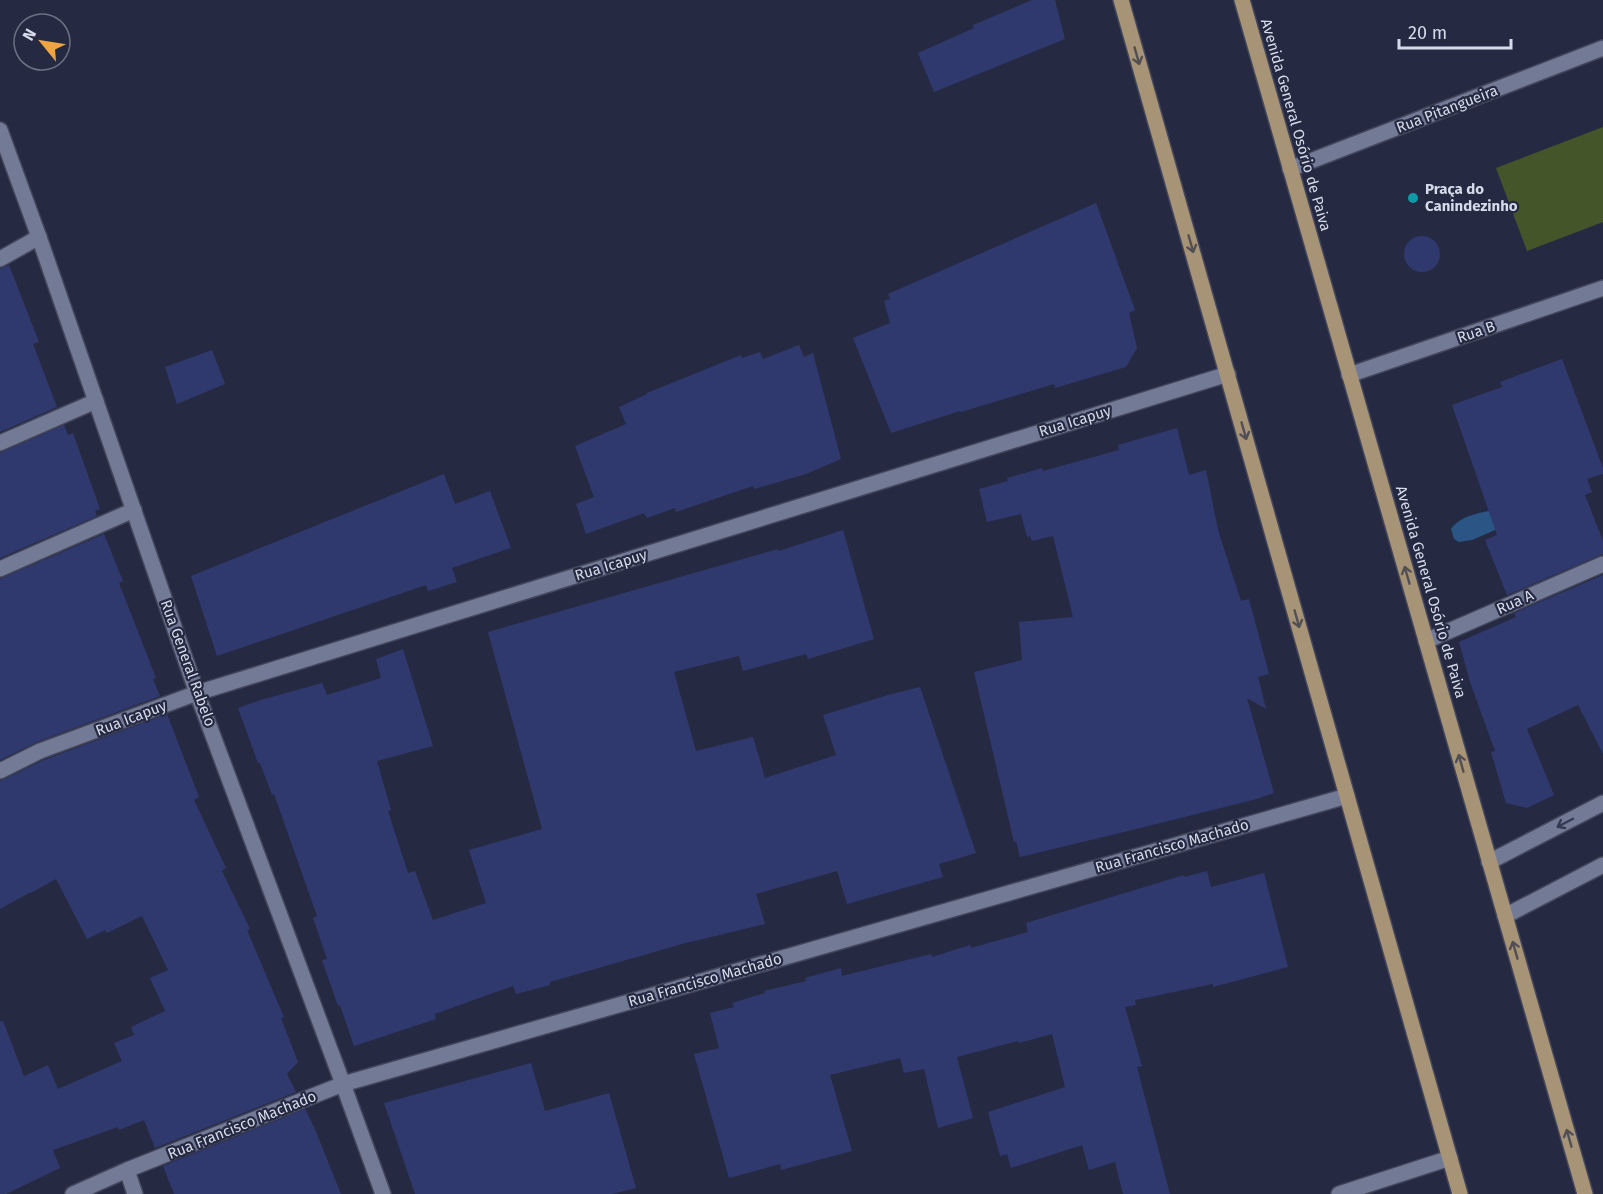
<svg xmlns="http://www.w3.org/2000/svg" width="1603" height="1194" viewBox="0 0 1603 1194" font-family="'Fira Sans',sans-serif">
<rect width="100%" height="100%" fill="#252a42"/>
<polygon fill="#45552a" points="1603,127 1603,222 1527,251 1496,168"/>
<path fill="#2b5585" d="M1493 510 1502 527 1472 540 1459 542 1454 539 1451 529C1460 516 1479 513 1493 510Z"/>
<g fill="#30396e">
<polygon points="1032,0 1055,0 1065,39 934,92 918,53 974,28 973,25"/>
<polygon points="1096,203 1135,310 1129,313 1137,348 1126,367 1055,388 1054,384 961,412 960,411 891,433 853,338 890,323 884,301 890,299 888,294"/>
<circle cx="1422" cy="254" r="18"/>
<polygon points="9,265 39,342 33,344 57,407 0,432 0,269"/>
<polygon points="799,345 804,357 813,353 841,459 806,474 754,489 753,486 676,512 675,508 647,518 644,513 586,534 576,504 594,497 575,446 626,424 619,407 647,394 647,393 741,355 742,358 760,352 763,359"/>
<polygon points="212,350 225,384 177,404 165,367"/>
<polygon points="1562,359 1603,468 1603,474 1587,479 1592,492 1585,495 1603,541 1603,554 1507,595 1485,540 1497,535 1452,405 1502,387 1500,382"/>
<polygon points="64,425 68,435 73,433 100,509 95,511 97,516 0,558 0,453"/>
<polygon points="1177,428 1189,475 1206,470 1218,530 1241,601 1249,599 1269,674 1258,677 1266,709 1247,698 1274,793 1253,800 1124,832 1020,857 1016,841 1014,842 974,672 1022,660 1019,622 1073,617 1053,536 1032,541 1030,536 1027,537 1021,514 987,522 979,489 1008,481 1007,478 1042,468 1043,471 1119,450 1118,445"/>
<polygon points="444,474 455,504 490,491 511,548 452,568 457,582 428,591 426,585 217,656 191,576"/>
<polygon points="843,530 874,639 808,659 806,654 743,671 739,656 674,672 696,751 753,737 765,778 836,755 823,715 888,695 920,687 976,853 939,864 943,877 847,904 837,871 756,894 765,924 682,944 550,982 550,985 516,994 513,986 435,1014 436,1019 354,1046 340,1005 338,1006 322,960 327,959 313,918 317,916 274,794 272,795 260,763 258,763 238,708 261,700 322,683 327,695 381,678 376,659 403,649 433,746 377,761 391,810 388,811 408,873 415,871 433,920 486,903 469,850 542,829 488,632 778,549 779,551"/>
<polygon points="104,534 123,581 119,583 156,678 153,679 160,696 37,742 0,760 0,579"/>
<polygon points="1603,575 1603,754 1578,705 1527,729 1554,795 1527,808 1506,803 1491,752 1495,751 1470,682 1459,642 1516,617 1514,613"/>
<polygon points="167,714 199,797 194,800 226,868 222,871 250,929 247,930 284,1017 281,1018 298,1062 287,1074 296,1092 155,1148 144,1120 119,1130 118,1127 53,1150 60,1168 6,1194 0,1194 0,1021 3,1021 24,1076 48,1065 58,1089 122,1061 114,1043 134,1035 131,1027 165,1011 150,978 168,970 142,916 107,933 105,930 87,939 56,879 31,893 31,892 0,909 0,781 44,760"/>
<polygon points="1207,871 1211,887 1264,873 1288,967 1213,987 1213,984 1135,1000 1136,1005 1125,1007 1142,1066 1137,1067 1170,1194 1123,1194 1115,1162 1089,1170 1082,1145 1011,1168 1007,1154 1000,1156 988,1112 1065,1087 1052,1034 1019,1043 1018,1041 957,1057 973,1118 938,1128 924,1069 904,1073 900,1058 830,1075 852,1151 781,1170 780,1164 729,1178 694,1054 719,1048 710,1013 734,1007 732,1003 765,993 764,991 806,981 805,978 841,968 842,976 931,954 932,957 970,945 971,948 1028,932 1026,923 1184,875 1185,877"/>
<polygon points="531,1063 545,1111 609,1093 636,1188 612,1194 415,1194 384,1103"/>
<polygon points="305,1109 315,1129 341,1194 174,1194 163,1166"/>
</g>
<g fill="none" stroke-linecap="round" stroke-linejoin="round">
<g stroke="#43465a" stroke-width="18">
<polyline id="service" points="127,1170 135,1194"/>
</g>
<g stroke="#43465a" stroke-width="18">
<g id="minor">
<polyline points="1290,169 1603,48"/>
<polyline points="0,259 39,237"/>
<polyline points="1349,375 1603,288"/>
<polyline points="0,443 96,401"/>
<polyline points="0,569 134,510"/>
<polyline points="1426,641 1603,564"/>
<polyline points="0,771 40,751 197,693 1228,374"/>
<polyline points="1489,862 1603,803"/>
<polyline points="1505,916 1603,865"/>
<polyline points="73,1194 127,1170 343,1084 1347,796"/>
<polyline points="1339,1194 1450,1158"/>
</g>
</g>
<g stroke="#43465a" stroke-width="18">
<polyline id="tertiary" points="0,130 39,237 197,693 343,1084 383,1194"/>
</g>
<g stroke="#43465a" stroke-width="18">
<g id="primary">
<polyline points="1121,0 1460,1194"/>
<polyline points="1242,0 1585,1194"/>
</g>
</g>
<use href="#service" stroke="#737a96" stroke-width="15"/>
<use href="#minor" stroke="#737a96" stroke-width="15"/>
<use href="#tertiary" stroke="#737a96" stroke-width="15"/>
<use href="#primary" stroke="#a79376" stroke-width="15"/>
</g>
<defs><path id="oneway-shaft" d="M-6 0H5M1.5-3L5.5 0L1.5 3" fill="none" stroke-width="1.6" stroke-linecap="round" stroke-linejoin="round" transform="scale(1.5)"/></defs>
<g stroke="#524f54">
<use href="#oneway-shaft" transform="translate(1137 56) rotate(74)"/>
<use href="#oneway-shaft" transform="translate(1191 244) rotate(74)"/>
<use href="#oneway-shaft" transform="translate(1244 431) rotate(74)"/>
<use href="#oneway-shaft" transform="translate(1407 575) rotate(-106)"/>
<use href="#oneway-shaft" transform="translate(1297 619) rotate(74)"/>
<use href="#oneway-shaft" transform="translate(1461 763) rotate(-106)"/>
<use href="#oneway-shaft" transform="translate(1515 950) rotate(-106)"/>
<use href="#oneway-shaft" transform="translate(1569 1138) rotate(-106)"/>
</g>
<use stroke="#353a53" href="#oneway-shaft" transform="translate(1565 823) rotate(152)"/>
<circle fill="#0f9aa8" stroke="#252a42" stroke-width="2" cx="1413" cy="198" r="6"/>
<g text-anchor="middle" stroke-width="4.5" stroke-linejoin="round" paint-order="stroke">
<g font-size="15" fill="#d6dbea" stroke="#252a42">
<text transform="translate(1447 109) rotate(-21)" y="5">Rua Pitangueira</text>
<text transform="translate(1296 125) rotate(74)" y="5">Avenida General Osório de Paiva</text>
<text transform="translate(1476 332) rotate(-19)" y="5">Rua B</text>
<text transform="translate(1075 421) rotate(-17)" y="5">Rua Icapuy</text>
<text transform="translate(611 565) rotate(-17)" y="5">Rua Icapuy</text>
<text transform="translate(1431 592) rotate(74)" y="5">Avenida General Osório de Paiva</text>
<text transform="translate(1515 602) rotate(-24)" y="5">Rua A</text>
<text transform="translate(188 663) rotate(70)" y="5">Rua General Rabelo</text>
<text transform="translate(131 718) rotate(-21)" y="5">Rua Icapuy</text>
<text transform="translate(1172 846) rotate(-16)" y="5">Rua Francisco Machado</text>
<text transform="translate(705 980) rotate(-16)" y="5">Rua Francisco Machado</text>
<text transform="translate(242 1125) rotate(-22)" y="5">Rua Francisco Machado</text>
</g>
<g font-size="15" font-weight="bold" fill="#d6dbea" stroke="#252a42" text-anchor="start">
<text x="1425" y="194">Praça do<tspan x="1425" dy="17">Canindezinho</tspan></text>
</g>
</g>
<g transform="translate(42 42) rotate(300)"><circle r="28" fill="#252a42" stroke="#6c7185" stroke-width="1.5"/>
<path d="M0-4.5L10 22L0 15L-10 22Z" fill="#f1a540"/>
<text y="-9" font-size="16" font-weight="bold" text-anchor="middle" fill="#d6dbea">N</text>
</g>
<path d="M1399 39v9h112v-9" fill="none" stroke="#d6dbea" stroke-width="3"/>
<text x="1408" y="39" font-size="18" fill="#d6dbea" stroke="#252a42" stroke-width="4.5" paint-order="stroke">20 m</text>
</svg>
